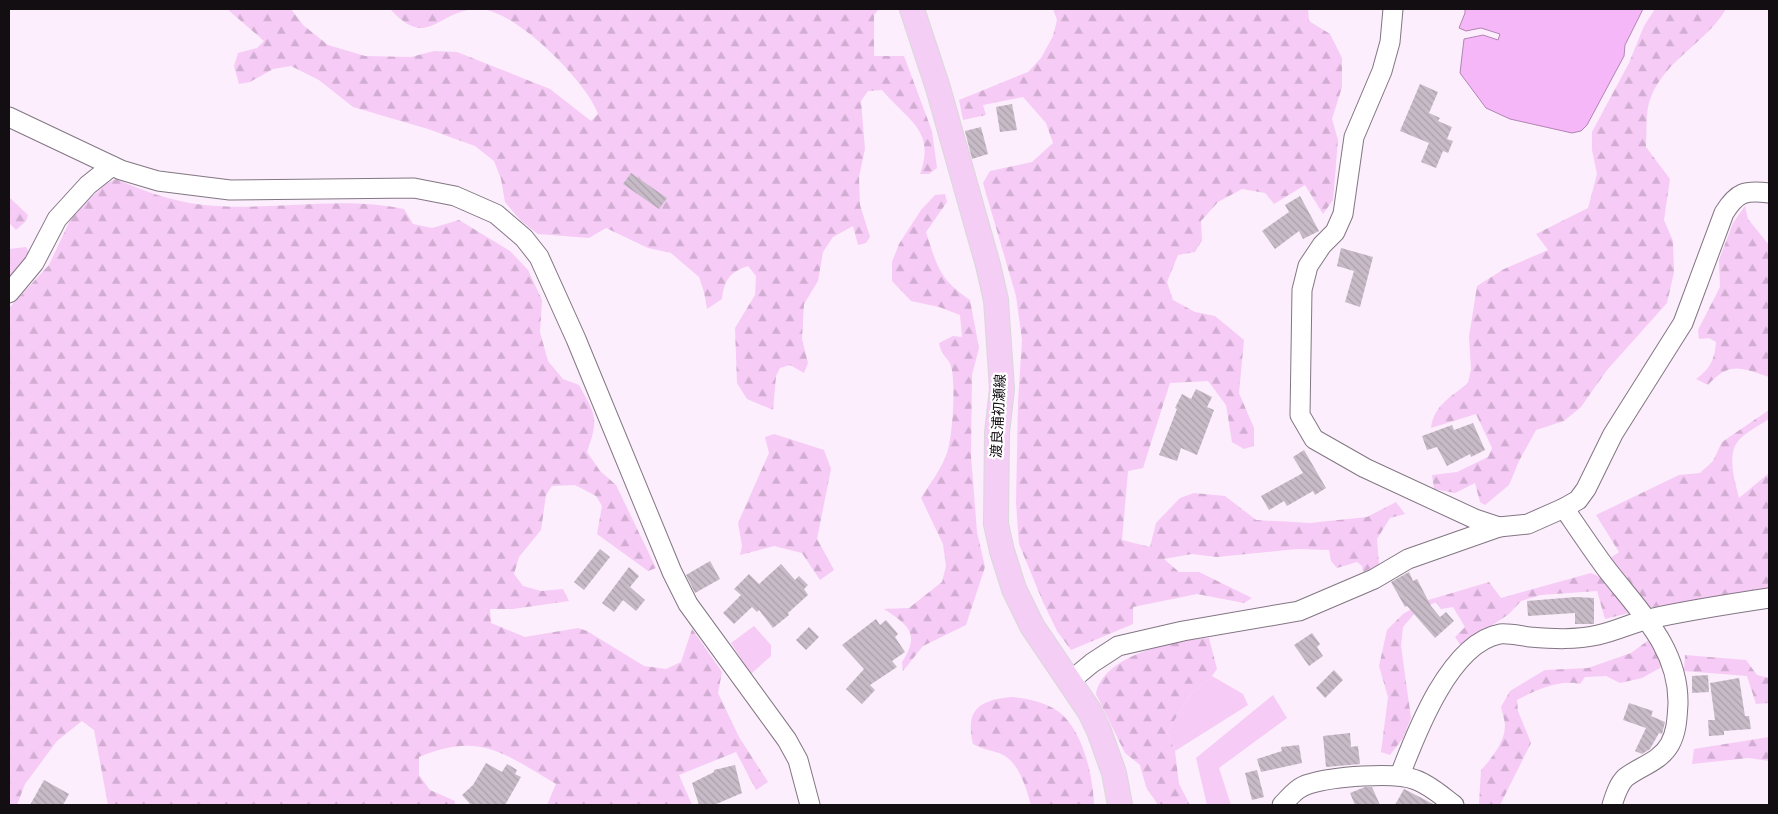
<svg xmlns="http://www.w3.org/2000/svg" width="1778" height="814" viewBox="0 0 1778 814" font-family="'DejaVu Sans','Noto Sans JP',sans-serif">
<defs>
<pattern id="forest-firs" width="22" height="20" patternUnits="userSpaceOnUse" patternTransform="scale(1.25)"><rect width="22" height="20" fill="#f6cbf6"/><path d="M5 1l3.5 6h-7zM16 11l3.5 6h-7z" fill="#d2add2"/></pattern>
<pattern id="building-back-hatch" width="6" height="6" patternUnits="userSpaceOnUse" patternTransform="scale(1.25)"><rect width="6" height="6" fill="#c8bbc8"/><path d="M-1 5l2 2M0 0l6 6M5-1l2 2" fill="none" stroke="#aba0ab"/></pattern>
</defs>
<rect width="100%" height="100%" fill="#fceefc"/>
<g fill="#f6cbf6">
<polygon points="754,626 771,645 771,656 751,674 731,643"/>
<polygon points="1212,676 1243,694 1248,705 1175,751 1167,732 1191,694"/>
<polygon points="1273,695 1287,718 1219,768 1231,805 1207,805 1196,758"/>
</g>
<g fill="url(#forest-firs)">
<path d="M227 9H291L303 25 328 45 365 56 411 57 434 51 457 52 550 89 591 121 598 114C587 82 514 8 478 9 436 10 429 51 390 9H879L874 15V56H904L932 131 937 168 929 174H920C936 130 908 121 882 90L868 91 861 101 865 149 859 177 860 205 870 237 866 243 858 245 853 226 833 237 823 252 818 281 804 304 802 339 808 363 804 373 790 365 780 368 776 376 773 410 747 399 737 383 735 328 755 295 756 276 748 266C730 272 724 280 722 299L707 309 704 292 699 277 671 253 648 248 606 228 589 238 538 234 521 221 505 202 501 179 494 161 475 146 428 129 353 107 319 80 291 66 273 69 250 82 239 84 234 66 238 53 257 48 264 41Z"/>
<polygon points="1053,9 1308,9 1309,21 1330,34 1342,58 1342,87 1332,119 1338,140 1333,200 1323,214 1305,185 1274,204 1265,193 1242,189 1218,202 1201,221 1202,240 1195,252 1178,255 1167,282 1173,300 1195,312 1215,316 1244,340 1239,393 1254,428 1254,446 1244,449 1232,442 1226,405 1208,381 1170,383 1143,468 1128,471 1122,540 1150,547 1156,523 1180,498 1194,493 1225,496 1256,520 1310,523 1367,517 1396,502 1405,514 1390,518 1377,539 1379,565 1363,572 1362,566 1357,562 1337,568 1331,561 1329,550 1297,549 1217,557 1192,554 1164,559 1179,572 1199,572 1252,598 1244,603 1197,594 1133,607 1133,624 1071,650 1057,631 1043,602 1019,544 1016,503 1018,402 1022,340 1016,296 983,183 990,171 1032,162 1053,143 1046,123 1023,97 983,105 986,115 963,120 959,100 1028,72 1041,58 1053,36 1057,20"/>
<path d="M1655 9H1726C1706 43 1666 59 1651 97 1645 110 1647 132 1646 147L1670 179 1664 220 1673 241 1674 272 1667 303 1607 370 1581 407 1564 421 1536 430 1519 461 1509 485 1485 505 1480 502 1475 483 1455 493 1434 489 1432 475 1457 472 1488 457 1492 448 1476 414 1431 428C1434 405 1451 397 1468 383L1471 369 1469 337 1477 286 1504 269 1548 250 1536 234 1588 208 1597 174 1592 150V132L1629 63 1644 26Z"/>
<path d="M116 179C144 191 173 202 204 205 270 212 338 195 404 209L413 224 432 228 459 220 510 251 528 270 542 300 540 332 548 361 563 379 579 385C596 416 599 418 587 452L600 471 616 485 656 568 648 571 597 534 602 506 596 496 575 485 552 486 546 495 541 530 519 557 514 574 523 586 541 591 563 589 569 601 513 609H490L491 623 525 637 578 628 587 631 644 666 666 669 681 662 692 629 722 672 718 693 739 737 768 782 756 790 736 752 679 775 692 805H547L556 784C505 754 480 731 419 757V775L430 790 455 801V805H108L94 730 82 721 57 741 25 784 17 805H9V308L49 265 73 214 106 184Z"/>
<path d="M945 194 947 202 926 232C937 266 939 279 970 300L979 348 972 375 971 456 977 532 985 567 966 625 923 646 903 671 902 662C921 633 908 625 884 609L909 608 942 582 946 566 943 544 921 498C929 485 939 472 945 458 953 444 956 382 951 366 948 357 941 356 939 343L953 336 962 337 960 315 939 307 911 301 892 281V262L899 244 921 210 935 195Z"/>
<polygon points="9,197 28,215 26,221 16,230 9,223"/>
<path d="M1745 206 1748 219 1769 245V377C1741 368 1730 361 1708 385L1696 379C1710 369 1715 359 1716 342L1709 338 1699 339 1698 330 1720 287 1719 260 1733 223Z"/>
<polygon points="26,247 31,256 9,280 9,249"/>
<path d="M1769 410V419C1760 425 1746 432 1739 440 1726 454 1735 482 1739 498L1769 473V590L1647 608 1609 559 1619 552 1596 515 1679 475 1700 473 1713 461 1722 442Z"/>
<polygon points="774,434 824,450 831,469 817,539 834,570 820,580 802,553 774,546 740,555 742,546 738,523 769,453 765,437"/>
<polygon points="1591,573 1600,577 1629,613 1605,619 1597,591 1541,595 1521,601 1509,614 1461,646 1455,637 1465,627 1453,607 1441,609 1436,602 1416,612 1403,627 1401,646 1411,718 1403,738 1390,755 1381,752 1388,697 1379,666 1387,630 1403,614 1425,601 1489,582 1501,598"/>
<path d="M1209 638 1217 669 1212 676 1191 694 1167 732 1175 751 1179 784 1190 805H1158L1146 787 1140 765 1125 753 1096 694C1103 655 1174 640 1209 638Z"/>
<path d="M1650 639 1663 660 1660 668 1642 678 1620 683 1606 676 1585 677 1580 684C1559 679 1536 690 1517 700L1518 711 1531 743 1500 805H1479L1481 770C1491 760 1505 741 1505 726 1505 720 1502 712 1501 707L1510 691 1545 670 1588 668 1631 653Z"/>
<polygon points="1685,655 1746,660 1757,675 1769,678 1769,703 1756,704 1747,676 1684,671"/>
<path d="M1011 697C1024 698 1039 701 1051 707 1082 722 1093 775 1094 805H1031C1026 788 1019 760 999 753 990 750 982 749 973 744 965 710 979 700 1011 697Z"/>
<polygon points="1769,737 1769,761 1749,758 1692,764 1694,749"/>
</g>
<polygon fill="#f6b7f8" stroke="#b284b3" points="1465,9 1643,9 1625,45 1624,56 1587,125 1581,131 1572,133 1510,119 1486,108 1460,73 1464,39 1483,35 1498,40 1500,34 1481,28 1466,31 1459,28 1465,13"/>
<g fill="url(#building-back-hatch)">
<polygon points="1420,84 1438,92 1429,113 1440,118 1438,121 1452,127 1447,139 1453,141 1448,153 1443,151 1436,168 1421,162 1429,143 1400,131"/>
<polygon points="1012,104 1017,130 1000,132 996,107"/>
<polygon points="981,127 988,154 972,159 965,131"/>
<polygon points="631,173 667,198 659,209 623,184"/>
<polygon points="1300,196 1319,231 1303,239 1299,231 1275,249 1262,231 1289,212 1285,205"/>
<polygon points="1341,248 1373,257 1360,307 1345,302 1354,271 1337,266"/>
<polygon points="1196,389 1212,397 1207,407 1214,410 1197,455 1181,448 1177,461 1159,455 1177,409 1175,408 1182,394 1191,399"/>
<polygon points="1473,423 1485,450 1471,457 1470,454 1447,466 1437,447 1427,450 1422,436 1452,425 1454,430"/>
<polygon points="1304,450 1326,488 1315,495 1313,491 1287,506 1284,501 1269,510 1261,496 1303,473 1293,457"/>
<polygon points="600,549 610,557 584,590 574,582"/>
<polygon points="710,561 720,579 695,593 686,575"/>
<polygon points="781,564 795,580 799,576 808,585 804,589 808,595 788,613 789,615 773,628 759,610 757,612 752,607 734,624 723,613 741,595 734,589 749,574 759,584"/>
<polygon points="629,567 639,576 630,587 645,600 636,611 623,600 614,612 602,603"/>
<polygon points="1409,572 1413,581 1417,579 1431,606 1440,617 1446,612 1454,621 1435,638 1407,606 1405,607 1391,582"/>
<polygon points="1576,597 1594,598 1594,624 1575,624 1575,613 1528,616 1527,601"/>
<polygon points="876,619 880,625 886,620 898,634 895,637 905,652 892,661 897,667 870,685 875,690 862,704 846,689 864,669 842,645"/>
<polygon points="809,627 819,637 806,650 796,640"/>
<polygon points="1312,633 1320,644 1317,647 1323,656 1309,666 1294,645"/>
<polygon points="1334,670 1343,680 1325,698 1316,688"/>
<polygon points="1708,675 1709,692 1692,693 1692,676"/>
<polygon points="1739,678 1745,716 1749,716 1751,729 1724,731 1724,735 1709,736 1708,720 1715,720 1710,683"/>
<polygon points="1629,703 1653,711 1651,716 1665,722 1662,734 1659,733 1650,749 1642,754 1635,751 1646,728 1623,720"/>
<polygon points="1350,733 1351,747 1358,746 1360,764 1326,767 1323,736"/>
<polygon points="1299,745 1302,763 1261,772 1257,759 1282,751 1281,747"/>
<polygon points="486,763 502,772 507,764 517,770 515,774 521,777 505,805 471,805 462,795 473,785"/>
<polygon points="735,765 742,793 714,805 699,805 692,783 714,772 714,770"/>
<polygon points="1257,770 1264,797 1252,800 1245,773"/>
<polygon points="44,780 69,794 63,805 30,805"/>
<polygon points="1365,787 1372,787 1380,805 1355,805 1350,793"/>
<polygon points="1404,789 1435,805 1395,805"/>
</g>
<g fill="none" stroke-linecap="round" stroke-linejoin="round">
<g stroke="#827683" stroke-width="21">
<g id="minor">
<path d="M1393 9 1390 42 1382 71 1354 137 1343 214 1335 232 1322 245 1308 266 1302 290 1300 415 1314 439 1365 468 1475 519 1499 527 1528 524 1564 508 1578 500 1586 489 1613 434 1683 323 1724 213C1737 192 1745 190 1769 193"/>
<polyline points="9,117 121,170 158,181 230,190 414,188 455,196 496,214 524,238 539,257 576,339 672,572 688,604 787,740 798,760 810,805"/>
<polyline points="9,293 34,263 57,219 88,185 112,166"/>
<path d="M1564 508C1577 527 1591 548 1605 567 1637 609 1679 647 1678 704 1677 718 1677 731 1670 744 1660 762 1640 766 1625 778 1618 785 1615 796 1612 805"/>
<polyline points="1069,682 1092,663 1118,646 1183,631 1299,611 1374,579 1408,559 1499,527"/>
<path d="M1400 775C1416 733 1450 643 1500 634 1509 633 1521 636 1530 637 1554 639 1575 640 1598 635 1616 631 1632 623 1649 619 1689 610 1729 604 1769 598"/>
<path d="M1282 805C1290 797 1297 787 1309 784 1331 777 1395 771 1416 780 1430 785 1442 796 1454 805"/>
</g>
</g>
<g stroke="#d9d8d9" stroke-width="26">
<polyline id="major" points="912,9 938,88 988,265 996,300 1002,389 997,433 996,524 1002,551 1014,589 1032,626 1090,712 1099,731 1114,773 1120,805"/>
</g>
<use href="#minor" stroke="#fff" stroke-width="19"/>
<use href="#major" stroke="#f4cef5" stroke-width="24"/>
</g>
<g text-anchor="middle" stroke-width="4.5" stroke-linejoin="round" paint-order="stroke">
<g font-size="14" fill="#120e12" stroke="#fff">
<text transform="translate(998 416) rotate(-87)" y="5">渡良浦初瀬線</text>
</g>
</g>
<rect width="1778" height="814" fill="none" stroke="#120e12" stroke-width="20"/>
</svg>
